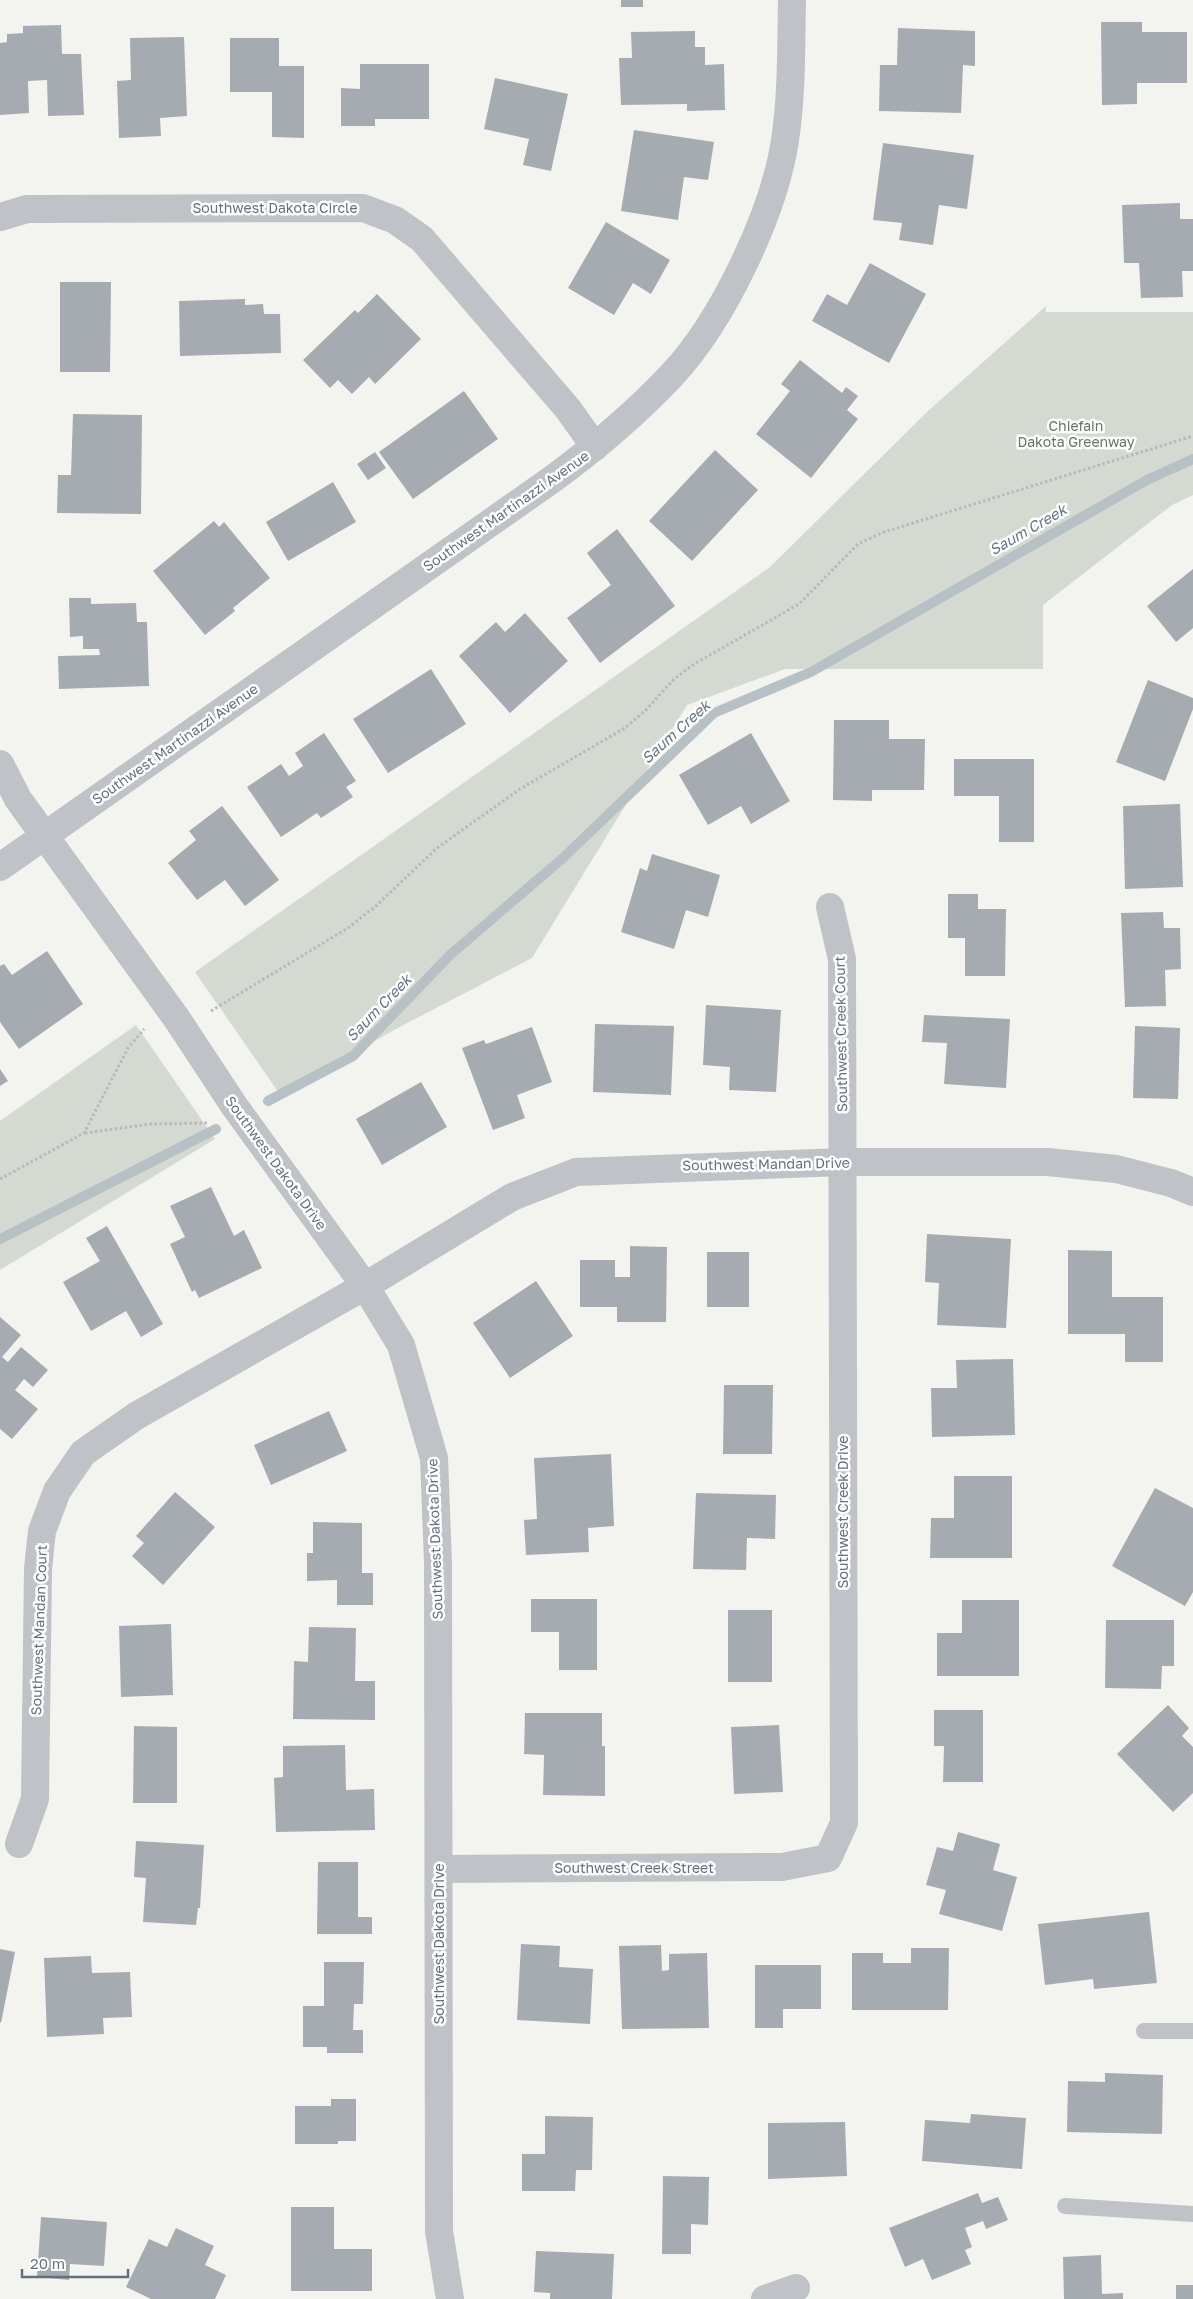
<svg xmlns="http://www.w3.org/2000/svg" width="1193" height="2299" viewBox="0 0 1193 2299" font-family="'Golos Text',sans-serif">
<rect width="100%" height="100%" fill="#f3f4f0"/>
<g fill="#d4dad2">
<polygon points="1046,306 1046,312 1193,312 1193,495 1172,505 1043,605 1043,669 785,669 687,705 532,958 394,1030 281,1096 195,972 770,567 928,411"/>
<polygon points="136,1025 215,1139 0,1270 0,1121"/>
</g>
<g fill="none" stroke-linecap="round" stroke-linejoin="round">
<g stroke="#b7c0c5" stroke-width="10">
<polyline points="268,1101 353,1056 450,955 563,858 714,713 811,672 1147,480 1193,459"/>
<polyline points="0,1239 216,1129"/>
</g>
</g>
<g fill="#a6abb2">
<rect x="621" y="0" width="22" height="7"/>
<polygon points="1101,22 1142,22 1142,32 1187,32 1187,83 1137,83 1137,104 1102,105"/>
<polygon points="61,25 62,54 81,54 84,115 48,116 47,80 28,81 29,113 0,115 0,43 7,42 7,34 23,33 23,26"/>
<polygon points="898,28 975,31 975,66 963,65 961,113 879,111 880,65 897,65"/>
<polygon points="695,31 695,47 705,47 705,65 724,64 725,110 687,111 687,104 621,105 619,58 632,58 631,32"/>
<polygon points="184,37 187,116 160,118 161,136 119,138 117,81 131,80 130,38"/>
<polygon points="230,38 279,38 279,66 304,66 304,138 272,137 272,92 230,92"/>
<polygon points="360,64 429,64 429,119 375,119 375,126 341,126 341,88 360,89"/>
<polygon points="495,78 568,94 551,171 523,165 529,139 484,129"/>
<polygon points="634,130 714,142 708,180 684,177 678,220 621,211"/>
<polygon points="883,143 974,155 967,209 939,205 933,245 899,240 902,223 873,220"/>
<polygon points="1180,203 1180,219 1193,219 1193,271 1182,271 1183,297 1141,298 1139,263 1124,263 1122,205"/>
<polygon points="606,222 670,260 651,294 633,283 614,315 568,288"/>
<polygon points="870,263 926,294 889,363 812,321 827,294 847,305"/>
<polygon points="60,282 111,282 110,372 60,372"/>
<polygon points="377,294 421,339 375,384 369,377 352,394 338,380 330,388 303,360 355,310 358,313"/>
<polygon points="245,299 245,305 263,304 264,314 280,314 281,353 180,356 179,301"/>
<polygon points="800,360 842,393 846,387 858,396 847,410 858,419 811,478 756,434 790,391 781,384"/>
<polygon points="464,391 498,439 413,499 379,452"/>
<polygon points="73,414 142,415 141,514 57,513 58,475 71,475"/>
<polygon points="715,450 758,490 692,561 649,521"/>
<polygon points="375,452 386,468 368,480 357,464"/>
<polygon points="333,482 356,522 288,561 266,522"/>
<polygon points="214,521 219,527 224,522 270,578 233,608 235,611 205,635 153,571"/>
<polygon points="617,529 675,606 600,663 567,618 611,585 587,553"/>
<polygon points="1193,569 1193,628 1176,642 1147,606"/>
<polygon points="69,598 91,598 91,604 136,603 137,622 147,622 149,686 59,689 58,656 100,655 99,649 83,649 83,636 70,637"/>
<polygon points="525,613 568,661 510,713 459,656 496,622 505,632"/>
<polygon points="431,669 466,724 388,773 353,719"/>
<polygon points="1148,680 1193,698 1193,709 1165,781 1116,762"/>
<polygon points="834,720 889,720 889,739 925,739 924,790 872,790 872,801 833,800"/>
<polygon points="324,733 356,781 346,787 353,797 321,818 317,813 281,837 247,787 281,764 289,776 303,766 295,753"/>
<polygon points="751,733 790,801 751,824 741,806 708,825 679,775"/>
<polygon points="954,759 1034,759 1034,842 999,842 999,796 954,796"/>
<polygon points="1180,804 1183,887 1125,889 1123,806"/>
<polygon points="222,806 279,880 245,906 225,880 197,900 168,863 196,840 189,831"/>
<polygon points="652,854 720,875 708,917 686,910 674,949 621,932 640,868 647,871"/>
<polygon points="948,894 978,894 978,909 1006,909 1005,976 965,976 965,938 948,938"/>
<polygon points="1163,912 1164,928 1180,928 1181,969 1165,970 1166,1006 1125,1007 1121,913"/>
<polygon points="47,951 83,1004 19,1049 0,1022 0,966 4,964 12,975"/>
<polygon points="706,1005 781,1010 776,1092 729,1090 730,1067 703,1065"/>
<polygon points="924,1015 1010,1019 1006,1088 944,1084 947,1043 922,1042"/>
<polygon points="595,1024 674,1026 671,1095 593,1092"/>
<polygon points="1135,1026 1180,1028 1178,1099 1133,1098"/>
<polygon points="532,1027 552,1082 517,1095 525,1118 493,1130 462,1048 484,1040 486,1044"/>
<polygon points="0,1069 8,1081 0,1086"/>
<polygon points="421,1082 447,1127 382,1165 356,1119"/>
<polygon points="211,1187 234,1236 244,1230 262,1268 199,1298 195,1290 192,1292 170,1244 185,1237 170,1206"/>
<polygon points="107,1226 163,1324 141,1337 126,1311 91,1331 63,1282 100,1261 86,1238"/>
<polygon points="927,1234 1011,1239 1006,1328 937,1325 939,1283 925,1282"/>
<polygon points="630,1246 667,1247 666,1322 617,1322 617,1307 580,1307 580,1260 615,1260 615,1277 630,1277"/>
<polygon points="1068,1250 1112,1251 1112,1297 1163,1297 1163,1362 1125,1362 1125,1334 1068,1334"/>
<rect x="707" y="1252" width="42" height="55"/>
<polygon points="536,1281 573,1336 510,1378 473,1323"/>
<polygon points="0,1317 21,1335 2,1357 8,1362 21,1347 48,1370 33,1387 24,1379 15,1390 38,1409 12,1439 0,1429"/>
<polygon points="1013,1359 1015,1435 932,1437 931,1388 957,1388 956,1360"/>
<polygon points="724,1385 773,1385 772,1454 723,1454"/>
<polygon points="329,1411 347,1451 271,1485 254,1445"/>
<polygon points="611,1454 614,1526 588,1528 589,1552 526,1555 524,1520 537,1519 534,1458"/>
<polygon points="954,1476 1012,1476 1012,1558 930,1558 931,1518 954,1518"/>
<polygon points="1155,1488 1193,1508 1193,1592 1185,1606 1112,1566"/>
<polygon points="175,1492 215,1527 163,1585 132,1556 144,1543 136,1536"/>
<polygon points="696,1493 776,1495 775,1539 747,1538 746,1570 693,1569"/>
<polygon points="313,1522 362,1523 362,1573 373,1573 373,1605 337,1605 337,1580 307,1581 307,1553 313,1553"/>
<polygon points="531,1599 597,1599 597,1670 559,1670 559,1632 531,1632"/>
<polygon points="962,1600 1019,1600 1019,1676 937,1676 937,1633 962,1633"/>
<rect x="728" y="1610" width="44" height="72"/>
<polygon points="1106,1620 1174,1620 1174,1666 1162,1666 1161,1689 1105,1688"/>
<polygon points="171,1624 173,1695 121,1697 119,1626"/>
<polygon points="309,1627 356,1628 355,1681 375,1681 375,1720 293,1719 294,1661 308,1662"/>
<polygon points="1168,1705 1189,1728 1182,1736 1193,1747 1193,1793 1173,1812 1117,1754"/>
<polygon points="934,1710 983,1710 983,1782 943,1782 944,1746 934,1746"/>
<polygon points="525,1713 602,1713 602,1746 605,1746 605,1796 543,1795 544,1755 524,1754"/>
<polygon points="779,1725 783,1792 734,1794 731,1727"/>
<polygon points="134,1726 177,1727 177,1803 133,1803"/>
<polygon points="345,1745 346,1790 374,1789 375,1830 276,1832 274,1778 283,1777 283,1746"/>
<polygon points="958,1832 1000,1844 993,1870 1017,1877 1002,1931 939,1914 946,1890 926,1885 937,1847 953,1851"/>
<polygon points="136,1841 204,1845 200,1908 198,1908 196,1925 143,1922 146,1878 134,1877"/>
<polygon points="318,1862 358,1862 358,1917 372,1917 372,1934 317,1934"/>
<polygon points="1149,1912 1157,1983 1094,1989 1093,1979 1045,1985 1038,1924"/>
<polygon points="521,1944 560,1946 559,1967 593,1969 590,2024 517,2020"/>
<polygon points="661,1945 662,1971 669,1970 669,1954 707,1953 709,2028 622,2029 619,1946"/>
<polygon points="911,1948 949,1948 948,2010 852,2010 852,1953 883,1953 883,1963 911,1963"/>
<polygon points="0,1949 15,1952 1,2023 0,2022"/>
<polygon points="91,1956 92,1973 130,1972 132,2017 103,2018 104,2034 47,2037 44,1958"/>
<polygon points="324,1962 364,1962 363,2004 354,2004 353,2030 363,2030 363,2053 327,2053 327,2047 303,2047 303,2006 324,2006"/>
<polygon points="755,1965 821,1965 821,2009 783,2009 783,2028 755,2028"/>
<polygon points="1105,2073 1163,2075 1162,2134 1067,2132 1068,2081 1105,2082"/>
<polygon points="331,2099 356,2099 356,2141 338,2141 338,2144 295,2144 295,2106 331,2106"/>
<polygon points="971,2114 1026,2118 1022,2169 922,2161 925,2120 970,2123"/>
<polygon points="545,2116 593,2117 592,2170 576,2170 575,2191 522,2191 522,2154 545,2154"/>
<polygon points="845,2122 847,2176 768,2179 768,2123"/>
<polygon points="663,2176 709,2177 708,2225 691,2224 691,2254 662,2254"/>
<polygon points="978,2193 982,2203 998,2197 1008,2220 986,2229 983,2221 965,2228 972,2247 965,2250 971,2264 932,2280 923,2259 905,2267 889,2228"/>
<polygon points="291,2207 334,2207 334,2249 372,2249 372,2291 291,2291"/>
<polygon points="41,2217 107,2222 104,2266 70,2264 69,2280 37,2277"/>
<polygon points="176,2228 214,2246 205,2265 226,2275 215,2299 151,2299 126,2287 149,2239 167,2247"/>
<polygon points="536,2251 614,2254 612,2299 550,2299 550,2293 534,2292"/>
<polygon points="1101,2255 1102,2294 1123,2293 1123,2299 1064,2299 1063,2257"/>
<rect x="1176" y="2285" width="17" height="14"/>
</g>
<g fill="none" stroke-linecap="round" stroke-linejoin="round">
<g stroke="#b7b9bc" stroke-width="3" stroke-dasharray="2.5 2.5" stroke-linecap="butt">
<polyline points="211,1011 348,928 377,905 437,848 520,789 625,728 646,710 673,680 691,666 799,604 858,544 884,532 1193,436"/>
<polyline points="85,1133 151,1124 208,1123"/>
<polyline points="0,1179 84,1133 128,1048 144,1029"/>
</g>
<g stroke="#bfc2c6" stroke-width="16">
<polyline points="1144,2031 1193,2031"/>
<polyline points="1065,2206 1193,2214"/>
</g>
<g stroke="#bfc2c6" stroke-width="28">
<polyline points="0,217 27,209 363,208 395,220 422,239 568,409 595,447"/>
<polyline points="0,764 18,799 177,1019 235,1107 365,1286 401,1345 434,1458 438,1563 439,2231 450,2299"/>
<path d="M0 867 554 478C596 447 635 414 671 376 722 322 774 214 785 140 792 94 791 47 792 0"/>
<polyline points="19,1844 35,1799 38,1569 42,1531 57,1491 83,1453 136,1416 365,1286 512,1197 576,1172 843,1162 1048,1162 1116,1169 1171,1183 1193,1192"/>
<polyline points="439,1869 782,1867 828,1858 844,1823 842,959 830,907"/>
<polyline points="765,2299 796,2288"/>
</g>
</g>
<g text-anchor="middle" stroke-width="5" stroke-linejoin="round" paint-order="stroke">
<g font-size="14" fill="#65707f" stroke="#fff">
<text x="275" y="213">Southwest Dakota Circle</text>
<text transform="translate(506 511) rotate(-35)" y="5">Southwest Martinazzi Avenue</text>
<text transform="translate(175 744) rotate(-35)" y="5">Southwest Martinazzi Avenue</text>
<text transform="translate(841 1034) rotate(-91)" y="5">Southwest Creek Court</text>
<text transform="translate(276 1163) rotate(54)" y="5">Southwest Dakota Drive</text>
<text transform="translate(766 1164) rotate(-1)" y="5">Southwest Mandan Drive</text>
<text transform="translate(843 1512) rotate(-90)" y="5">Southwest Creek Drive</text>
<text transform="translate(435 1539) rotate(-92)" y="5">Southwest Dakota Drive</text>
<text transform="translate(39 1630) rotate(-88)" y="5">Southwest Mandan Court</text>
<text x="634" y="1873">Southwest Creek Street</text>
<text transform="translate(439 1944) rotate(-90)" y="5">Southwest Dakota Drive</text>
</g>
<g font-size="14" fill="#647763" stroke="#fff">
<text x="1076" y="431">Chiefain<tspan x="1076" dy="16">Dakota Greenway</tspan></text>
</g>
<g font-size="15" font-style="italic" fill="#667783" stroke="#fff">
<text transform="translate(1028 530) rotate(-30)" y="5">Saum Creek</text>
<text transform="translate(676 732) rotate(-42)" y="5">Saum Creek</text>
<text transform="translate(379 1008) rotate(-46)" y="5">Saum Creek</text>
</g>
</g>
<path d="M22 2269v8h106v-8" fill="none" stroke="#65707f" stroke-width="2.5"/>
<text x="30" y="2269" font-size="15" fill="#65707f" stroke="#ffffff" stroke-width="4" paint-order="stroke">20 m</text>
</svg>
